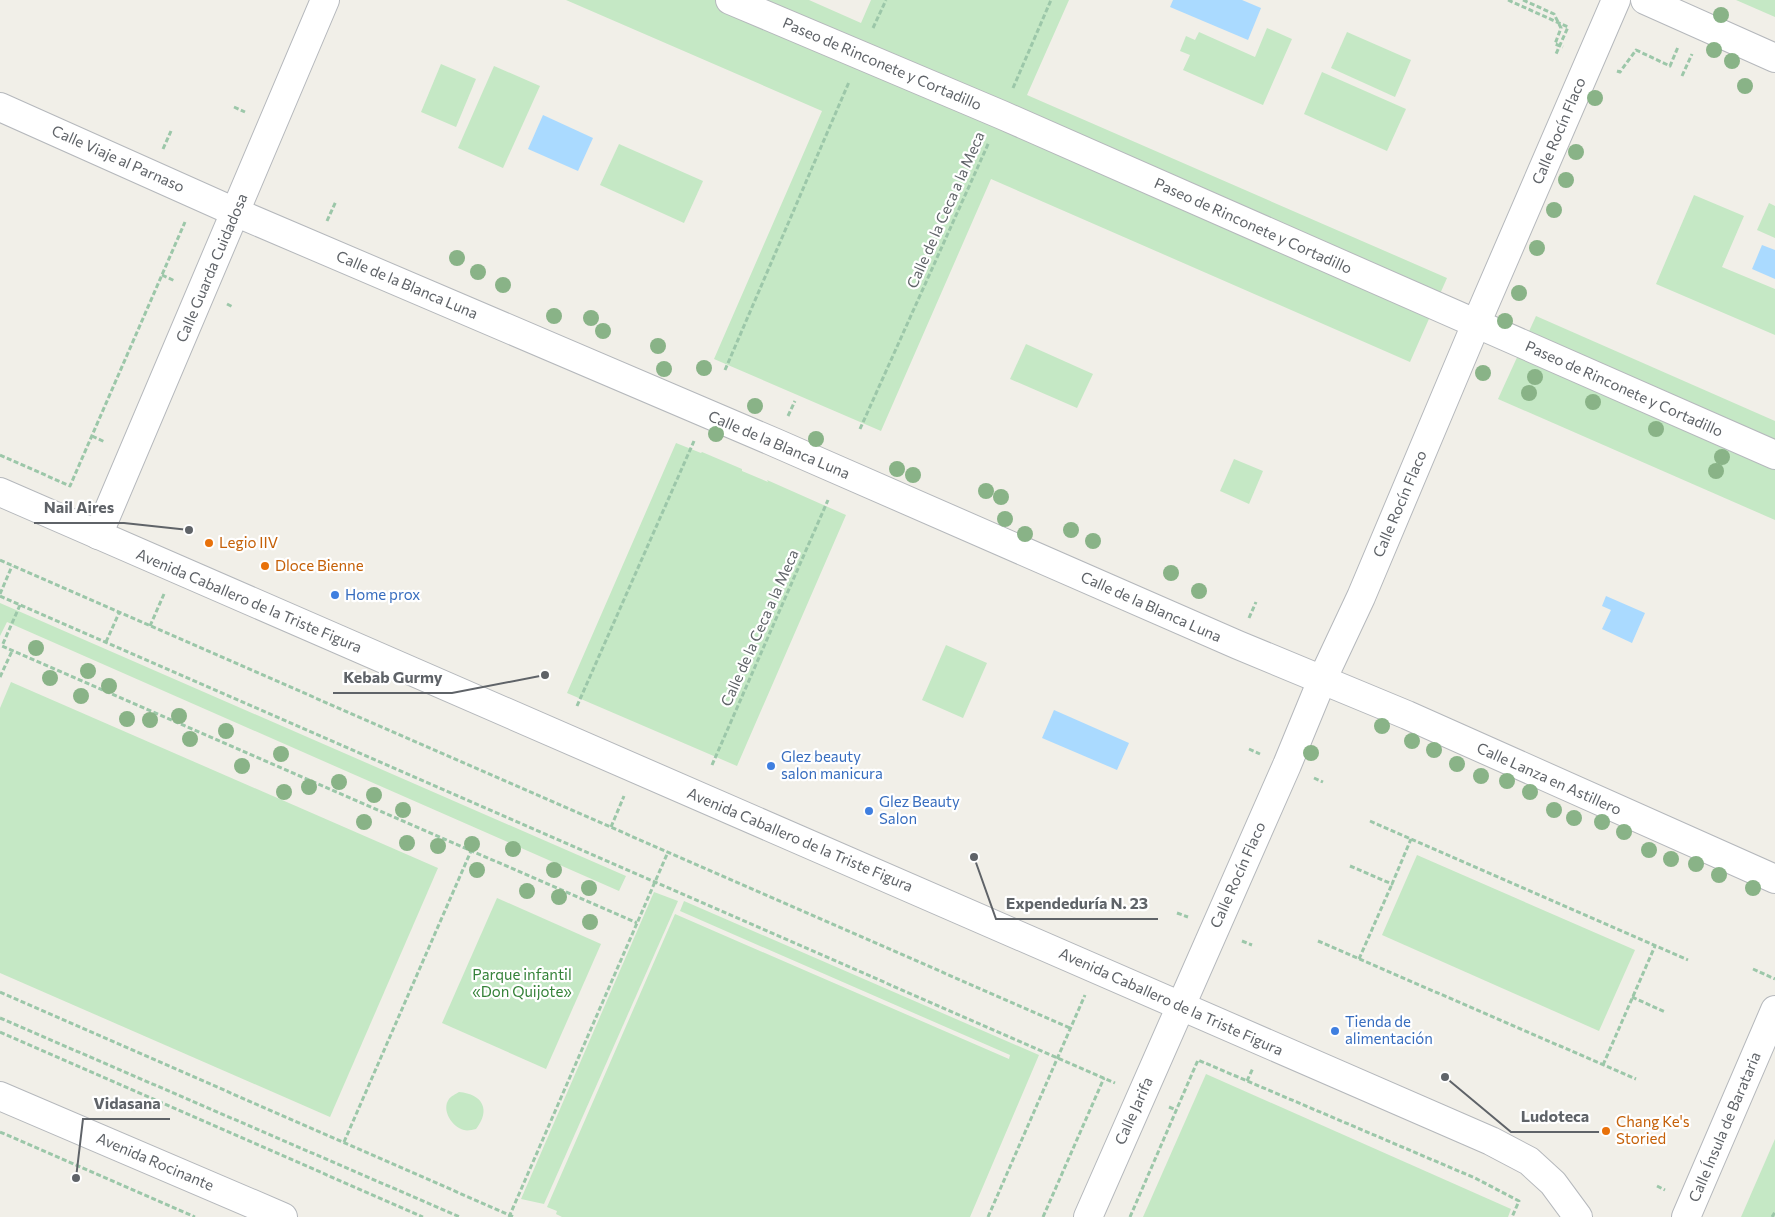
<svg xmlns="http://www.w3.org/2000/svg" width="1775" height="1217" viewBox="0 0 1775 1217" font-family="Commissioner,sans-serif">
<rect width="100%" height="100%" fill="#f1efe8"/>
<g fill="#c5e8c5">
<polygon points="566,0 809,0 861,23 871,0 1069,0 1027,95 1447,278 1410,362 991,179 881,431 714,359 822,111"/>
<polygon points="1736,0 1775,0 1775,17"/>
<polygon points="1267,28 1292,39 1263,105 1183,70 1190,55 1180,51 1186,36 1195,40 1199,32 1255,57"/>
<polygon points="1347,32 1411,60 1395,97 1331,68"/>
<polygon points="441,64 476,79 456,127 421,112"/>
<polygon points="494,66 540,86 503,168 458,148"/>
<polygon points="1322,72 1406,109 1387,151 1304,114"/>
<polygon points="619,144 703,181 684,223 600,185"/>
<polygon points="1694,195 1744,216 1722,267 1775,289 1775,335 1656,284"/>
<polygon points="1769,203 1775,206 1775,238 1757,230"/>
<polygon points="1536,316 1775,421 1775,520 1498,399"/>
<polygon points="1026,344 1093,374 1077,408 1010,379"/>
<polygon points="676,443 701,453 702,452 742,469 742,471 768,482 767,480 846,515 737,766 567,693"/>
<polygon points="1234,459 1263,471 1249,504 1220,491"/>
<polygon points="0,603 626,876 619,891 7,622 0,636"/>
<polygon points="946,645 987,663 963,718 922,700"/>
<polygon points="11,682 438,868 330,1117 0,973 0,708"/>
<polygon points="1417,855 1635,950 1599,1031 1382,935"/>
<polygon points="654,892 678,901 544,1204 521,1199"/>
<polygon points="497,898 601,944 546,1069 442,1023"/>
<polygon points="684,901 1039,1055 970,1217 562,1217 556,1214 557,1211 547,1207 675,914 1009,1059 1010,1055 680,911"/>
<polygon points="1206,1074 1511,1209 1508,1217 1143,1217"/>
<path d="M459 1092C483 1094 491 1110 476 1129 472 1130 467 1131 464 1130 452 1127 441 1110 449 1099 451 1096 456 1094 459 1092Z"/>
<polygon points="1775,1139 1775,1217 1741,1217"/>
</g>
<g fill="#aadaff">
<polygon points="1173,0 1242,0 1261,8 1248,40 1170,7"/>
<polygon points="543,115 593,138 578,171 528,149"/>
<polygon points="1762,245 1775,250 1775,279 1752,269"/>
<polygon points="1606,596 1645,613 1632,643 1602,629 1611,610 1602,606"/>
<polygon points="1054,710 1129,743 1117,770 1042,738"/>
</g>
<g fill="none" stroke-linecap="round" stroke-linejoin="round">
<g stroke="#b5b8bc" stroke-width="30">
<g id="street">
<polyline points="730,0 1002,115 1775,455"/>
<polyline points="1645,0 1775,58"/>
<polyline points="0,107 235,212 776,443 1238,645 1407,715 1775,879"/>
<polyline points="0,492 1491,1141 1529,1161 1553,1183 1578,1217"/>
<polyline points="98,535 325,0"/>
<polyline points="0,1096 283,1217"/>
<polyline points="1088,1217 1287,765 1322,680 1361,597 1476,324 1616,0"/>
<polyline points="1686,1217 1775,1010"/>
</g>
</g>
<g stroke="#9cc7a9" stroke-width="3" stroke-dasharray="5 2.5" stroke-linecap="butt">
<polyline points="1508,0 1568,27 1556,54"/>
<polyline points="1523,0 1554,14 1561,28 1555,44 1563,47"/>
<polyline points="873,28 886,0"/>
<polyline points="1617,71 1620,72 1636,50 1670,66 1678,47"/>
<polyline points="1682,76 1692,54"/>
<polyline points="1013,88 1051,0"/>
<polyline points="234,107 245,112"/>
<polyline points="163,149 171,131"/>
<polyline points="327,221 336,201"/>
<polyline points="162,275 175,281"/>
<polyline points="227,304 233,307"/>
<polyline points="725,370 849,82"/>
<polyline points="788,416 795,401"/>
<polyline points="860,429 989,142"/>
<polyline points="92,436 105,442"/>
<polyline points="0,455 70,486 185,222"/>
<polyline points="0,560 1070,1028"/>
<polyline points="0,594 12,566"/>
<polyline points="0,596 1115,1083"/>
<polyline points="20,605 2,646 637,923"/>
<polyline points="1249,618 1256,602"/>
<polyline points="150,626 164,594"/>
<polyline points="106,642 119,613"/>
<polyline points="0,677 12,651"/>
<polyline points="577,706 694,441"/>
<polyline points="1249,749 1260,754"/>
<polyline points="712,765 828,500"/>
<polyline points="1314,778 1323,782"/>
<polyline points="1370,821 1688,960"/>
<polyline points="611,827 624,796"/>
<polyline points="1350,866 1392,884 1411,839"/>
<polyline points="1177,913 1188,917"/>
<polyline points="1242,941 1252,945"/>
<polyline points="1318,941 1636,1079"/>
<polyline points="1359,959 1392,884"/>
<polyline points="1753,969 1775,979"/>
<polyline points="0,992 514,1217"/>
<polyline points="1632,997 1665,1012"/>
<polyline points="0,1018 460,1217"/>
<polyline points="0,1032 423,1217"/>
<polyline points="1603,1065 1655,946"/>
<polyline points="1247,1081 1253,1068"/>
<polyline points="1169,1107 1176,1110"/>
<polyline points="0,1132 195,1217"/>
<polyline points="344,1142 471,851"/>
<polyline points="1657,1186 1665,1190"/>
<polyline points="509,1217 668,852"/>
<polyline points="988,1217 1085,995"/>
<polyline points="1043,1217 1104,1078"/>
<polyline points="1130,1217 1198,1060 1475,1178 1519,1201 1512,1217"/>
<polyline points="1772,1217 1775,1212"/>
</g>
<use href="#street" stroke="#fff" stroke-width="28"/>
</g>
<g fill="#89b387">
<circle cx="1721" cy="15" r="8"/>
<circle cx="1714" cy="50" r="8"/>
<circle cx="1732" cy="61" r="8"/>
<circle cx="1745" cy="86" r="8"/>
<circle cx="1595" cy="98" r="8"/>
<circle cx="1576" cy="152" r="8"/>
<circle cx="1566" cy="180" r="8"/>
<circle cx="1554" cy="210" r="8"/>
<circle cx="1537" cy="248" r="8"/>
<circle cx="457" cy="258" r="8"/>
<circle cx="478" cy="272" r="8"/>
<circle cx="503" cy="285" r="8"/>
<circle cx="1519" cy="293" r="8"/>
<circle cx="554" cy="316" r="8"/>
<circle cx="591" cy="318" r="8"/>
<circle cx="1505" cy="321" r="8"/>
<circle cx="603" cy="331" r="8"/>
<circle cx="658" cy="346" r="8"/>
<circle cx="704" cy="368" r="8"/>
<circle cx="664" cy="369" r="8"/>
<circle cx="1483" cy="373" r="8"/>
<circle cx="1535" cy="377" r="8"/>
<circle cx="1529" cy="393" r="8"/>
<circle cx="1593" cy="402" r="8"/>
<circle cx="755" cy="406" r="8"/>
<circle cx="1656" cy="429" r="8"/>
<circle cx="716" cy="434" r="8"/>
<circle cx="816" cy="439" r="8"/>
<circle cx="1722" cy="457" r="8"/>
<circle cx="897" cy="469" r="8"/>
<circle cx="1716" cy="471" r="8"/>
<circle cx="913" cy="475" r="8"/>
<circle cx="986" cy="491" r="8"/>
<circle cx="1001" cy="497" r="8"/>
<circle cx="1005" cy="519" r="8"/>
<circle cx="1071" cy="530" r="8"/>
<circle cx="1025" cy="534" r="8"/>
<circle cx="1093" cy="541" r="8"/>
<circle cx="1171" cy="573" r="8"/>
<circle cx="1199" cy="591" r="8"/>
<circle cx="36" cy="648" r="8"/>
<circle cx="88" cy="671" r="8"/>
<circle cx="50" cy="678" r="8"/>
<circle cx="109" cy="686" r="8"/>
<circle cx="81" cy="696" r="8"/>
<circle cx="179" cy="716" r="8"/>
<circle cx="127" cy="719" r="8"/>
<circle cx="150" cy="720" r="8"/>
<circle cx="1382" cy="726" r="8"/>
<circle cx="226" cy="731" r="8"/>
<circle cx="190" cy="739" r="8"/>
<circle cx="1412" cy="741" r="8"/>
<circle cx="1434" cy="750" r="8"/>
<circle cx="1311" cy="753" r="8"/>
<circle cx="281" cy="754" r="8"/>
<circle cx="1457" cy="764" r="8"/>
<circle cx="242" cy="766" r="8"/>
<circle cx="1481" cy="776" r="8"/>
<circle cx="1507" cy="781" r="8"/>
<circle cx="339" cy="782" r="8"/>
<circle cx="309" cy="787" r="8"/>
<circle cx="284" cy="792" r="8"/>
<circle cx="1530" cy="792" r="8"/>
<circle cx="374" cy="795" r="8"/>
<circle cx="403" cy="810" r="8"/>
<circle cx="1554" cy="810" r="8"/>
<circle cx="1574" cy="818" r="8"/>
<circle cx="364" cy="822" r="8"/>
<circle cx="1602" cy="822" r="8"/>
<circle cx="1624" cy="832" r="8"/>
<circle cx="407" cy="843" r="8"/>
<circle cx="472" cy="844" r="8"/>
<circle cx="438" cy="846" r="8"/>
<circle cx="513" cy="849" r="8"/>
<circle cx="1649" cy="850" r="8"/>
<circle cx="1671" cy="859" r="8"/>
<circle cx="1696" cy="864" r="8"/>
<circle cx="477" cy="870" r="8"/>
<circle cx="554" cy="870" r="8"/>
<circle cx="1719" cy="875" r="8"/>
<circle cx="589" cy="888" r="8"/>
<circle cx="1753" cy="888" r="8"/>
<circle cx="527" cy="891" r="8"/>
<circle cx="559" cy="897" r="8"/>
<circle cx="590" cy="922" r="8"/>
</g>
<g fill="#e8710a" stroke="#fff" stroke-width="2">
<circle cx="209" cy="543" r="5"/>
<circle cx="265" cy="566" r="5"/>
<circle cx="1606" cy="1131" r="5"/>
</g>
<g fill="#3f7fe0" stroke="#fff" stroke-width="2">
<circle cx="335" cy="595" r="5"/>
<circle cx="771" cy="766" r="5"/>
<circle cx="869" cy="811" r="5"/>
<circle cx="1335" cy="1031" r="5"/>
</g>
<g text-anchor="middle" stroke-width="4.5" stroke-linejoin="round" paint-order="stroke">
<g font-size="15" fill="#5f6368" stroke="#fff">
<text transform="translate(882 64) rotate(23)" y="5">Paseo de Rinconete y Cortadillo</text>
<text transform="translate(1559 131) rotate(-67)" y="5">Calle Rocín Flaco</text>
<text transform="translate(118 159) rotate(24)" y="5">Calle Viaje al Parnaso</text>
<text transform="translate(946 210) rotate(-66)" y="5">Calle de la Ceca a la Meca</text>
<text transform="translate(1253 226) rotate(24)" y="5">Paseo de Rinconete y Cortadillo</text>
<text transform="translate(212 268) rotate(-67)" y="5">Calle Guarda Cuidadosa</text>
<text transform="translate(407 285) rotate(23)" y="5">Calle de la Blanca Luna</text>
<text transform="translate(1624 389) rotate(24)" y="5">Paseo de Rinconete y Cortadillo</text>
<text transform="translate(779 445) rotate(23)" y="5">Calle de la Blanca Luna</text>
<text transform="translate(1400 504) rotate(-67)" y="5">Calle Rocín Flaco</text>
<text transform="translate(249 601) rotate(23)" y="5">Avenida Caballero de la Triste Figura</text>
<text transform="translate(1151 607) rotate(24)" y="5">Calle de la Blanca Luna</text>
<text transform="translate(760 628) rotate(-66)" y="5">Calle de la Ceca a la Meca</text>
<text transform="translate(1549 779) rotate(24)" y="5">Calle Lanza en Astillero</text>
<text transform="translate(800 840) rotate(23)" y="5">Avenida Caballero de la Triste Figura</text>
<text transform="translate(1238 875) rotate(-66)" y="5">Calle Rocín Flaco</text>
<text transform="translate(1171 1002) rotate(24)" y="5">Avenida Caballero de la Triste Figura</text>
<text transform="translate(1134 1111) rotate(-66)" y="5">Calle Jarifa</text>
<text transform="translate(1725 1127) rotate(-67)" y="5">Calle Ínsula de Barataria</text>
<text transform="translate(155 1162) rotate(23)" y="5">Avenida Rocinante</text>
</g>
<g font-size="15" fill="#c56008" stroke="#fff" text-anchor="start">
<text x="219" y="548">Legio IIV</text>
<text x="275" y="571">Dloce Bienne</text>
<text x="1616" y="1127">Chang Ke's<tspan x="1616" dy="17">Storied</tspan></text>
</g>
<g font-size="15" fill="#366cbe" stroke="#fff" text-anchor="start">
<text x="345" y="600">Home prox</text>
<text x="781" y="762">Glez beauty<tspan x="781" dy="17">salon manicura</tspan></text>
<text x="879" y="807">Glez Beauty<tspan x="879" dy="17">Salon</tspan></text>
<text x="1345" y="1027">Tienda de<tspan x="1345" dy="17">alimentación</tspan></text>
</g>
<g font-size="15" fill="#348238" stroke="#fff">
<text x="522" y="980">Parque infantil<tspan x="522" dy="17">«Don Quijote»</tspan></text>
</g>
</g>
<path fill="none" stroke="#5f6368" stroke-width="2" d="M189 530L124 523H34M545 675L452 693H333M974 857L996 919H1158M76 1178L83 1119H170M1445 1077L1511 1132H1599"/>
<g fill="#5f6368" stroke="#fff" stroke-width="2">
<circle cx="189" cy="530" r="5"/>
<circle cx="545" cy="675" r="5"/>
<circle cx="974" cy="857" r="5"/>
<circle cx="76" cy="1178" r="5"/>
<circle cx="1445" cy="1077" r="5"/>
</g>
<g font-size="16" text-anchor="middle" font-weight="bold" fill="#5f6368" stroke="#fff" stroke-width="4.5" stroke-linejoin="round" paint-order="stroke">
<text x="79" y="513">Nail Aires</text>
<text x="393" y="683">Kebab Gurmy</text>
<text x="1077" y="909">Expendeduría N. 23</text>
<text x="127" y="1109">Vidasana</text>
<text x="1555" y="1122">Ludoteca</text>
</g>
</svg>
